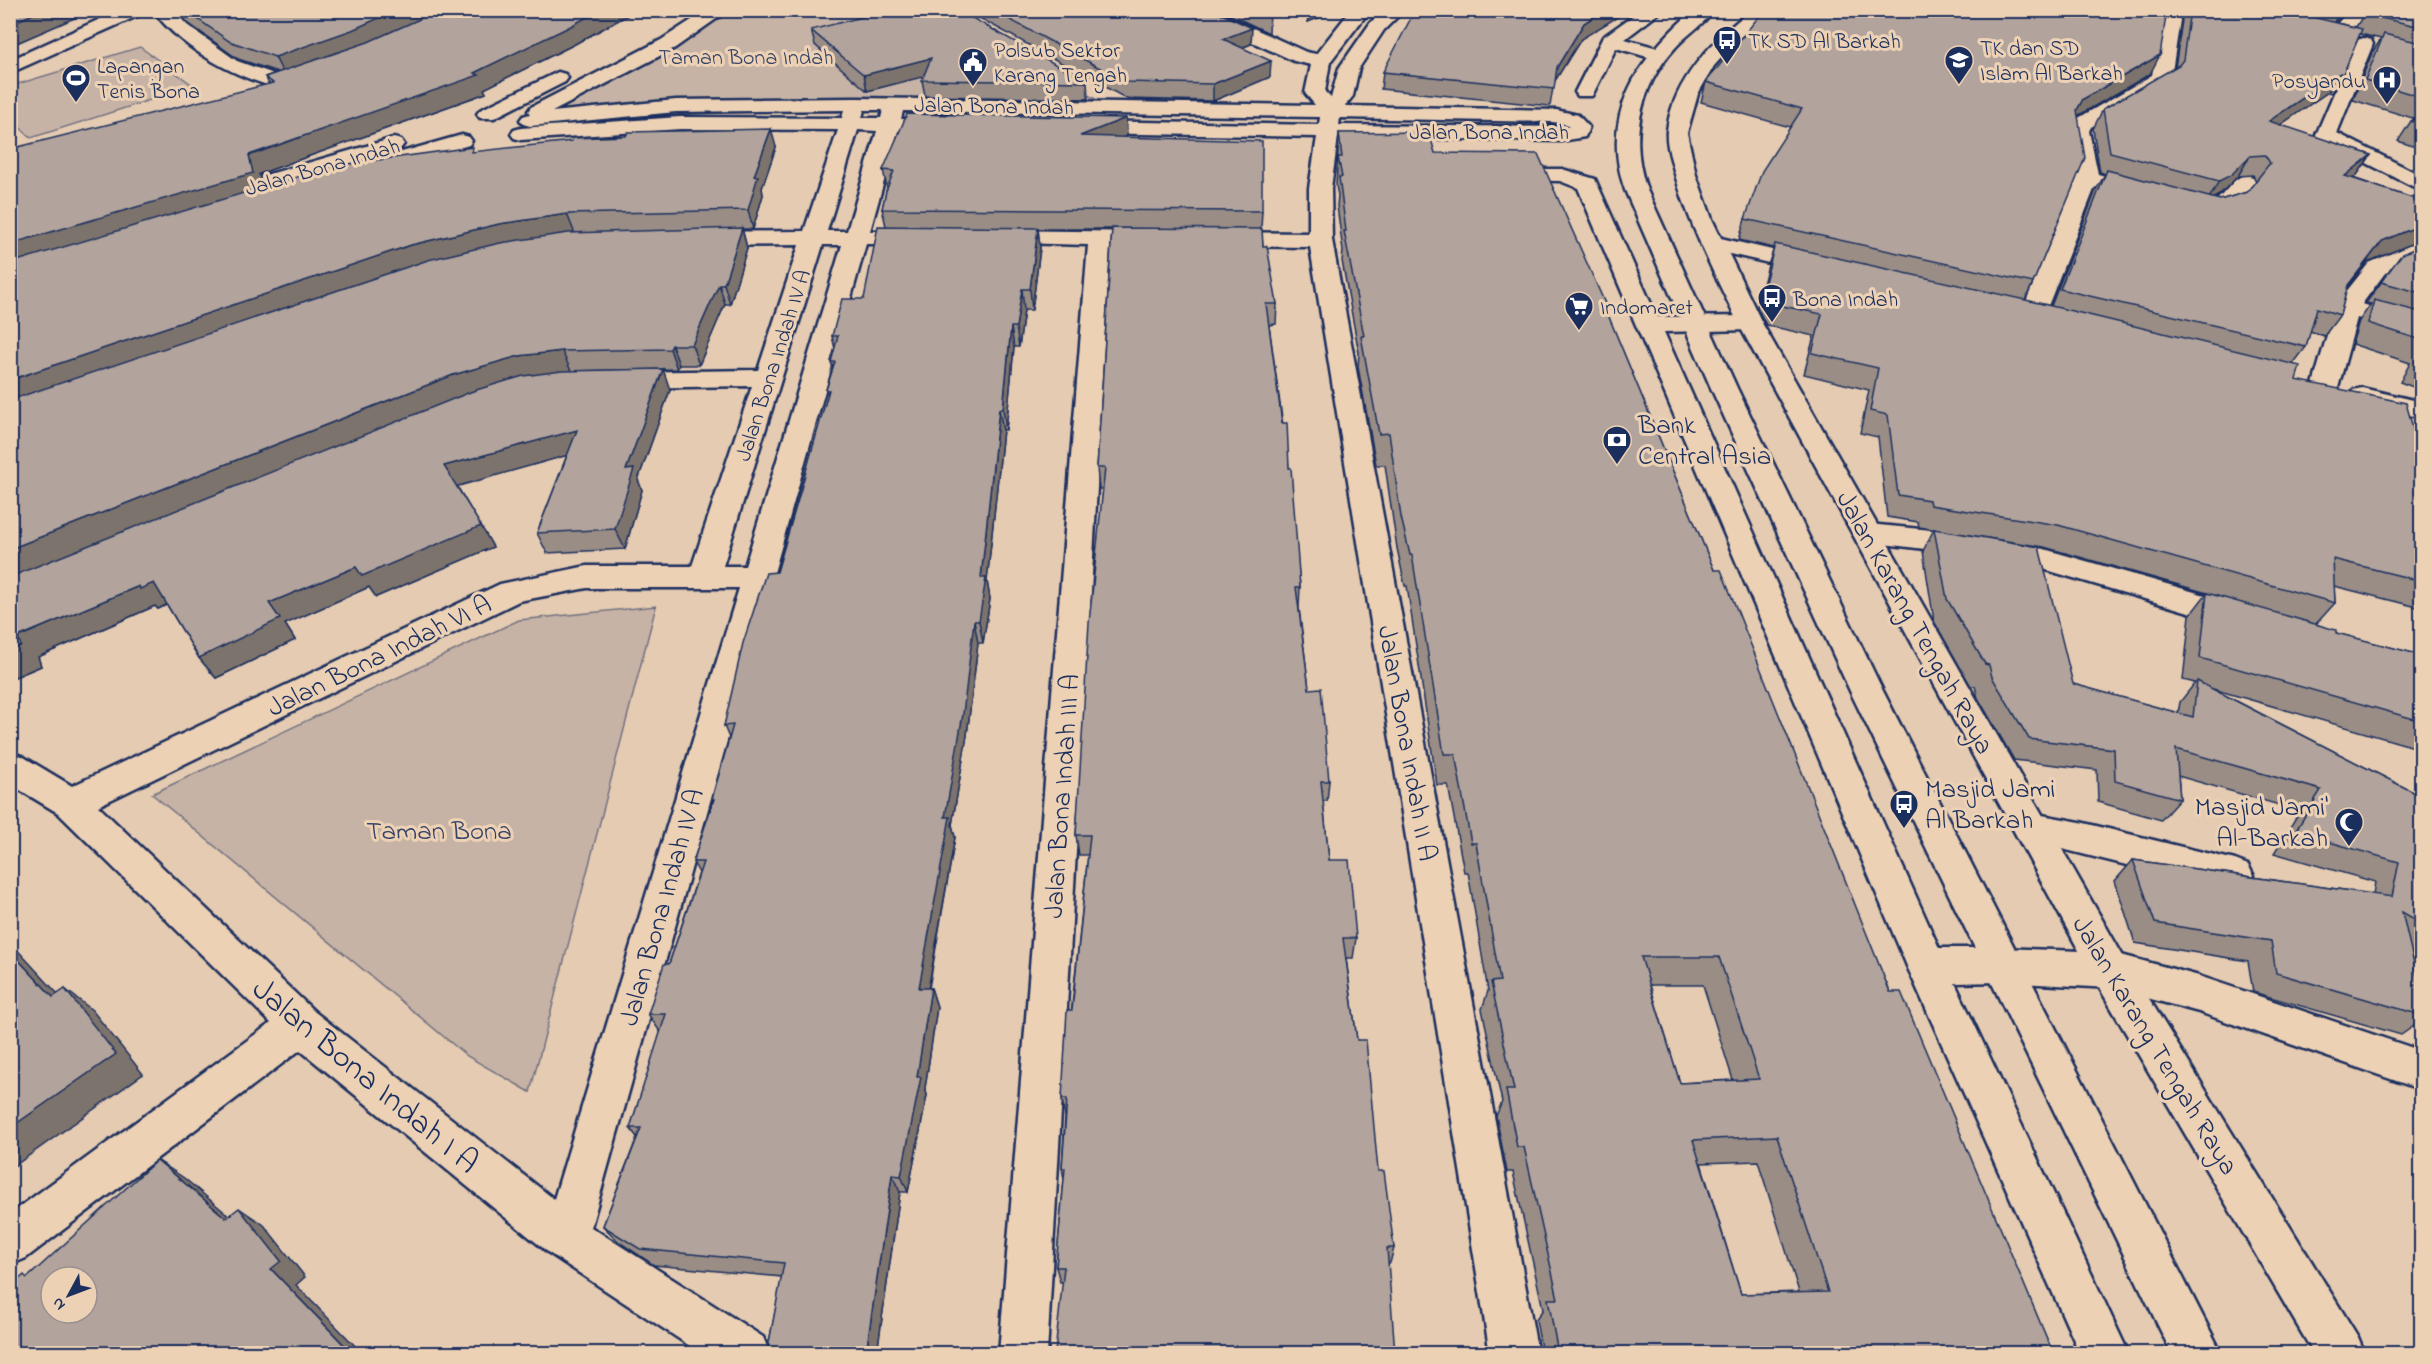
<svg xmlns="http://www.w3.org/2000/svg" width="2432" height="1364" viewBox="0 0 2432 1364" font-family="'Indie Flower',sans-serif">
<rect width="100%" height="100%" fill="#e5cbb1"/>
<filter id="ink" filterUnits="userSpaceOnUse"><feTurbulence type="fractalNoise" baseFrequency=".0167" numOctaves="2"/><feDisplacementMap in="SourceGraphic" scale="12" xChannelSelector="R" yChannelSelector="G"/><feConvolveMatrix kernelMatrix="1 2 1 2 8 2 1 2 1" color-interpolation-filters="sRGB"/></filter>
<g filter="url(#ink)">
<g fill="#c7b3a5" stroke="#717182" stroke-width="1.5">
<polygon points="730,10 933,11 1099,101 871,100 544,114 676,46"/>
<polygon points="140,47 194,86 31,138 11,119 11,86"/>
<polygon points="656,606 530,1092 467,1056 152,794 519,620"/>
</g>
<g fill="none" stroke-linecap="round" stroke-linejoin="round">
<g stroke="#1b2f5e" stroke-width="5">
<g id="minor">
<polygon points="120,10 145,10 142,14 10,73 10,60"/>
<path d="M153 10H173L187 25 237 61 291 80 294 84 291 88 284 90C237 78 183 51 153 10Z"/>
<path d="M707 10H729L675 48 552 112 676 100 856 98 1315 105 1305 93 1311 65 1294 61 1191 14 1188 10H1213L1306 52 1316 54 1351 10H1370L1330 62 1325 92 1331 98 1339 68 1371 22 1384 10H1404L1384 30 1359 68 1353 96 1345 106 1556 110 1578 115 1589 127 1585 137 1561 141 1338 137 1331 188 1332 240 1538 1354H1490L1310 247 1218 246 1210 244 1206 239 1210 234 1218 232 1309 233V188L1317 137 1081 133 1074 131 1071 127 1074 123 1081 121 1319 125 1320 117 903 111 901 119H948L955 121 958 125 955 129 948 131H898L870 231 920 230 928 232 932 237 928 242 920 244H866L591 1227 763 1337 770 1354H702L549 1253 300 1050 26 1258 10 1265V1214L271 1023 58 813 10 784V752L22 756 72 786 500 584 587 566H692L752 386 620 388 611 386 607 380 611 374 620 372 758 370 799 245 699 246 691 244 687 239 691 234 699 232 804 231 838 130 680 129 521 140 514 138 511 134 514 130 521 128 680 117 842 118 844 110 676 112 530 126 523 124 520 120 523 116 530 114 528 111 531 107 661 40ZM864 110H883L881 118H862ZM1340 118 1552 122 1562 123 1569 127 1339 125ZM858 130 877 131 847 231H827ZM823 245H842L745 566H723ZM587 588H739L554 1199 315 1012 98 806 519 601Z"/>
<polygon points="1641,10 1663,10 1625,39 1665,50 1667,54 1665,58 1658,60 1616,48 1592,96 1578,96 1575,92 1603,37"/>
<polygon points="2157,10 2175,10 2180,20 2171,78 2168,82 2091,127 2089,131 2098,174 2152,189 2155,194 2152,199 2144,201 2095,187 2044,316 2041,321 2032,323 2023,321 2020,316 2077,178 2069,131 2075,120 2152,75 2162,20"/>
<polygon points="2350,10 2370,10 2342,41 2328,41 2326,37 2328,33"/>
<polygon points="2364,38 2371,40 2373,44 2337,133 2422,176 2422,191 2319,139 2316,135 2355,44 2357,40"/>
<polygon points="558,72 565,74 568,78 565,82 494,118 480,118 477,114 480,110"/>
<polygon points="462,135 469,137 472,141 469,145 371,174 363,173 360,168 363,163"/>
<polygon points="394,138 401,140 404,144 401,148 219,203 211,201 208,196 211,191"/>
<polygon points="1502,169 1562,169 1595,179 1657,317 1750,316 1759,318 1762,323 1759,328 1750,330 1664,332 1939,948 2001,948 2110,952 2199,976 2422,1051 2422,1090 2199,1012 2110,988 2001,982 1955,983 2129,1354 2080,1354 1907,966 1578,188 1560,181 1494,180 1491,175 1494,170"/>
<path d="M2245 175 2253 177 2256 182C2236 210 2223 221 2188 213L2185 208 2188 203 2196 201 2212 203C2225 196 2231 179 2245 175Z"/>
<polygon points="993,230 1157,232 1165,234 1169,239 1165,244 1157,246 1111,245 1047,1354 999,1354 1088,245 985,242 981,237 985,232"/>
<polygon points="1712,236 1824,262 1828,267 1824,272 1816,274 1704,248 1700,243 1704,238"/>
<polygon points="2422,240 2422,257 2401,268 2385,273 2362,304 2422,321 2422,336 2357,318 2338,388 2334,394 2325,396 2316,394 2312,388 2335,307 2338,302 2369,263"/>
<polygon points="2362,388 2422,402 2422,418 2353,402 2349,396 2353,390"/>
<polygon points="1868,524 1942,531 2044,549 2254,609 2259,617 2254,625 2243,628 2043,569 1942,551 1858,541 1853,534 1858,527"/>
<polygon points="2031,813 2080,822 2235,860 2248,865 2254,876 2248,887 2235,892 2018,838 2013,828 2018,818"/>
</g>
</g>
<g stroke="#1b2f5e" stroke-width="5">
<g id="major">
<path d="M1694 10H1714C1703 25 1686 35 1674 49 1639 88 1629 140 1647 190L1737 388 1883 691 2222 1354H2172L1850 691 1711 388 1625 190C1599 114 1638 58 1694 10Z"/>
<path d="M1751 10H1772L1739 38 1714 66 1698 94 1687 133 1696 175 1712 219 1762 323 2124 958 2358 1337 2365 1354H2314L2096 982 1738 323C1713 271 1686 219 1672 163 1669 153 1666 141 1667 131 1672 81 1713 40 1751 10Z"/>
</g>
</g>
<use href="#minor" fill="#edd1b4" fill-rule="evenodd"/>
<use href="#major" fill="#edd1b4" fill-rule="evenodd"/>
</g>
<g fill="#998d86" stroke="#1b2f5e" stroke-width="1.5" fill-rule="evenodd">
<polygon points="177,10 637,10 573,45 484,89 486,93 259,174 262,188 475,152 776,147 762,188 763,195 753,229 742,229 747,248 730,304 725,304 699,365 679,365 677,369 569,371 670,390 638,480 642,490 625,549 547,553 537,533 567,455 457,486 493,547 376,597 369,587 285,624 295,640 216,678 199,658 167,605 158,609 155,606 38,657 41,666 10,679 10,153 269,84 265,77 278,72 238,59 188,23"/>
<polygon points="965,10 1213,10 1251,44 1242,48 1270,77 1213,101 1127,99"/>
<polygon points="1220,10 1270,10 1269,33"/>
<polygon points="1305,10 1338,10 1308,22"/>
<path d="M2177 10H2347L2336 23 2356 27 2364 14 2421 10V149L2398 141 2411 121 2416 119 2353 100 2372 53 2381 39 2360 34 2343 74 2331 93 2328 92 2280 125 2371 155 2357 175 2353 178 2421 201V240L2367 262 2347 287 2340 315 2324 336 2310 331 2306 347 2293 364 2296 380 2421 457V608L2334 586 2335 603 2316 624 2336 633 2421 655V749L2213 689 2421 796V957L2411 952 2421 993V1021L2401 1035 2253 992 2248 961 2135 943 2115 881 2133 860 2373 894 2375 882 2274 853 2300 811 2178 776 2180 799 2161 820 2098 802 2097 770 2014 760 1978 698 1975 686H1971L1934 621 1923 551 1934 529 2073 684 2178 713 2180 702 2195 683 2183 680 2190 615 2207 593 2044 547 1919 527 1918 522 1887 517 1878 437 1860 433 1869 390 1804 374 1814 336 1766 325 1757 307 1768 265 1774 248 1739 240 1745 219 1790 127 1701 102 1706 82 2150 74 2078 116 2033 283 2025 300 2051 306 2096 190 2105 174 2100 172 2093 129 2103 109 2175 68 2182 20ZM2253 175 2256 181 2247 192 2220 200 2213 198 2219 195 2238 176Z"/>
<polygon points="1416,14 1581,39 1554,82 1550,106 1381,89 1383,72"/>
<polygon points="811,30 1087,82 1088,99 925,96 922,80 923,76 867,91 815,45"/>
<path d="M1339 133 1435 153 1608 310 1607 313 1714 570 1890 992 2053 1353H1542L1536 1320 1543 1309 1513 1172H1507L1496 1116 1502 1102 1482 1009 1488 991 1468 872H1464L1448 785H1437L1407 586H1405L1397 548 1385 465H1376L1358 367 1359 353 1342 261 1343 251 1337 206 1338 195 1336 186ZM1650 985H1703L1733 1080 1680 1083ZM1758 1161 1799 1292 1741 1294 1701 1163Z"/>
<polygon points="1127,136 1124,137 1262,211 1261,229 1263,246 1277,304 1276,324 1269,325 1289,468 1300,587 1299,608 1309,689 1329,781 1327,801 1323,801 1329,860 1356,938 1353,958 1346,958 1357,1040 1378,1171 1394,1248 1390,1263 1060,1282 1056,1267 1064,1179 1062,1168 1065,1117 1062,1099 1088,855 1079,855 1076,835 1103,489 1099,489 1097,468 1112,229 1038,229 1040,248 1032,310 1024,310 1019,347 1014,347 1006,430 1003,430 987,581 990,599 983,643 978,643 967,735 952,825 955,837 929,988 931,988 937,1007 925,1088 927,1095 908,1192 900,1192 877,1353 767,1353 782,1277 654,1265 618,1241 603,1226 637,1137 630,1128 661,1033 648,1014 669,964 699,873 693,862 713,801 712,799 729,738 724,726 777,572 828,395 826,390 833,368 831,362 835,349 832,336 864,299 886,226 882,209 887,188 883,170"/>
<polygon points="2421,246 2421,390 2400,382 2410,363 2352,344 2359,321 2371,304 2366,303 2402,254"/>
</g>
<g fill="#7d736d" stroke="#1b2f5e" stroke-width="1.5">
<polygon points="42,10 93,10 10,46 10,24"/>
<polygon points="397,10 443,10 360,48 284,75 275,57"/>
<polygon points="600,10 637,10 573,45 484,89 486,93 259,174 263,192 10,267 10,244 474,73"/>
<polygon points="1308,10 1338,10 1308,22"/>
<polygon points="1605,10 1629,10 1581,39 1553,84 1557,67 1584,23"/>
<polygon points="2341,10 2347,10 2331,27"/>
<polygon points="1252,28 1251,44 1223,55 1223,39"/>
<polygon points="2160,55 2150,74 2074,118 2077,110 2083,99"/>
<polygon points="931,58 934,74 867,91 864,75"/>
<polygon points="1271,61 1270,77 1213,101 1213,84"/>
<polygon points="2340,73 2328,92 2257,141 2269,121"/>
<polygon points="1126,118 1127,136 1081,155 1080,136"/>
<polygon points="771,129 776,147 762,188 763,195 753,229 748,210 754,176"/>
<polygon points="2371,155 2357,175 2332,196 2345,176"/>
<polygon points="2250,156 2238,176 2219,195 2207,202 2219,181"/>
<polygon points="567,214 575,234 10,406 10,380 411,245 499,224"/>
<polygon points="2421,225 2421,240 2367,262 2333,306 2382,241"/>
<polygon points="742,228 747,248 730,304 724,284"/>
<polygon points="1038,228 1040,248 1032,310 1030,289"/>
<polygon points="719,284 725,304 699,365 692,345"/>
<polygon points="1022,289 1024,310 1019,347 1016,327"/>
<polygon points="1011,327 1014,347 1006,430 1003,409"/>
<polygon points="672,345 679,365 677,369 670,349"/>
<polygon points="562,351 571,371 10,577 10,549 453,375 519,356"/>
<polygon points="663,369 670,390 638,480 642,490 625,549 615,529 626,470"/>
<polygon points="999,409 1003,430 987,581 990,599 983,643 979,621 981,578"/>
<polygon points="577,430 586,450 455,487 444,466"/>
<polygon points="481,526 493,547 376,597 369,587 285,624 295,640 216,678 199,658 269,603 356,567"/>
<polygon points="154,583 170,603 158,609 155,606 38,657 41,666 10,679 10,650 18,637 139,586"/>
<polygon points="974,621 978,643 967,735 952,825 955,837 925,1007 919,988"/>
<polygon points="10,942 80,1018 53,997 10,951"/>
<polygon points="931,988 937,1007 925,1088 927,1095 908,1192 901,1176"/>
<polygon points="65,989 92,1010 143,1074 10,1169 10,1128"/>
<polygon points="157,1160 184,1178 252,1235 226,1218"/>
<polygon points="892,1175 900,1192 877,1353 866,1353"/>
<polygon points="239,1208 264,1225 305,1277 296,1285 362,1353 356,1353 348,1349 271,1269"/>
</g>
<g fill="#b2a49c" stroke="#1b2f5e" stroke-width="1.5" fill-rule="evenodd">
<polygon points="10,10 42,10 10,24"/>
<polygon points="185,10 397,10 352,30 275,57 229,41"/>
<polygon points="440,10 600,10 567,28 474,73 479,75 249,155 253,173 10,244 10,153 16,151 14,148 273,83 265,77 368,42"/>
<polygon points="889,10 958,10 1087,82 922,80 931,58 864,75 811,30"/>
<polygon points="992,10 1213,10 1252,28 1223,39 1271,61 1213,84 1126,82"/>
<polygon points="1255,10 1269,10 1269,17"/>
<polygon points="1418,10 1605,10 1584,23 1557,67 1554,89 1383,72 1413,14 1416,14"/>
<polygon points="1764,10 2167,10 2160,55 2083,99 2077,110 2085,158 2033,283 1745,219 1762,171 1802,109 1706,82"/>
<polygon points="2190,10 2283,10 2362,29 2343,74 2340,73 2269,121 2371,155 2345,176 2421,201 2421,225 2382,241 2348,285 2340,315 2317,308 2306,347 2060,289 2107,170 2220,200 2247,192 2270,163 2265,155 2250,156 2231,175 2219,181 2110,152 2103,109 2179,65 2183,60"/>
<polygon points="2367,10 2421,10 2421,27 2364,14"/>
<polygon points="2384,34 2421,43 2421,97 2365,80"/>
<polygon points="907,114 1126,118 1080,136 1262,141 1262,211 882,209 886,191 894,171 883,170"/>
<polygon points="2421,115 2421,125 2411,121"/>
<polygon points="771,129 754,176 758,176 748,210 567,214 499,224 411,245 10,380 10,263 334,166 473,147 472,152 572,141 573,138 626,136 628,132"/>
<path d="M1429 132 1435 153 1538 154 1608 310H1606L1714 570H1721L1890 992H1901L2053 1353H1558L1548 1299H1558L1524 1147H1517L1506 1090H1514L1491 982 1500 981 1476 843H1471L1455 754H1444L1412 555H1410L1401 517 1389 433 1379 434 1361 336H1364L1344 231H1346L1339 177H1342L1338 157H1342L1339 133ZM1641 957H1719L1759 1079 1680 1083ZM1777 1136 1828 1292 1741 1294 1693 1140Z"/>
<polygon points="878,226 1038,228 1030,289 1022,289 1016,327 1011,327 1003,409 999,409 981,578 986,578 979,621 974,621 963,714 945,817 950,817 919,988 931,988 917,1077 921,1077 901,1176 892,1175 866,1353 767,1353 784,1263 640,1249 603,1226 641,1128 630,1128 666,1014 648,1014 664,964 669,964 703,862 693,862 714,799 712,799 733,725 724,726 743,643 766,573 777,572 799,496 829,390 826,390 835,362 831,362 838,336 832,336 842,299 864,299"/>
<polygon points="742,228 724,284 719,284 692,345 672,345 670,349 562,351 519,356 453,375 10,549 10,400 428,260 500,243 568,233"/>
<polygon points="1112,228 1262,229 1263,246 1267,246 1277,304 1266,304 1282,423 1287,423 1289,468 1291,468 1300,587 1296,587 1309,689 1321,688 1329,781 1321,781 1329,860 1349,860 1356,938 1343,938 1357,1040 1366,1040 1378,1171 1384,1171 1394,1248 1387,1248 1395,1353 1055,1353 1064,1267 1056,1267 1065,1168 1062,1168 1067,1099 1062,1099 1067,1010 1072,1010 1090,835 1076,835 1089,623 1105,468 1097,468"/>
<polygon points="1775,244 2043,304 2300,366 2296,380 2406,403 2421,457 2421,581 2333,559 2335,603 2058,525 1930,505 1929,500 1898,495 1888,415 1870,411 1878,368 1812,353 1822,314 1773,304 1764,286"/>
<polygon points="2421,246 2421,293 2381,282 2402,254"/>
<polygon points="2374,300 2421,312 2421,340 2368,323"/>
<polygon points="2421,352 2421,362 2417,361"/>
<polygon points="663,369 626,470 634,469 615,529 537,533 577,430 444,466 481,526 362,576 356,567 269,603 280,619 199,658 154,583 140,589 139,586 18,637 21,646 10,650 10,577 473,391 523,376 562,371"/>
<polygon points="1934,529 2039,547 2073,684 2193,717 2197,681 2421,796 2421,923 2402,912 2421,993 2421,1015 2276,973 2271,941 2155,923 2133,860 2392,897 2399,862 2295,832 2321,790 2176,749 2180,799 2115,781 2114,749 2029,739 1992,677 1989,665 1985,664 1947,599"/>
<polygon points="2207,593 2336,630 2336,633 2421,655 2421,721 2200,658"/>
<polygon points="10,951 53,997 65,989 116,1054 10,1128"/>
<path d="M157 1160 226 1218 239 1208 281 1261 271 1269 348 1349 357 1353H10V1287L24 1275 27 1278ZM51 1277H87V1313H51Z"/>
</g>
</g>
<defs>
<g id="bus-pin" transform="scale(1.5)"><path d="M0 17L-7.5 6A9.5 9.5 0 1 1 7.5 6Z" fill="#1b2f5e" stroke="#edd1b4"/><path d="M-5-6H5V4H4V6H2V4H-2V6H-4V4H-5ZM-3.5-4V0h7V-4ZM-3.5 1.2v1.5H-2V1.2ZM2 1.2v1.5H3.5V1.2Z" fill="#fff"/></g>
<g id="school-pin" transform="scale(1.5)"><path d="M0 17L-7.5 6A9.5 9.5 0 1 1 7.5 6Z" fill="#1b2f5e" stroke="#edd1b4"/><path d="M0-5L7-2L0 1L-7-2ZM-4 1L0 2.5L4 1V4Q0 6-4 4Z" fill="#fff"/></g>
<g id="civic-pin" transform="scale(1.5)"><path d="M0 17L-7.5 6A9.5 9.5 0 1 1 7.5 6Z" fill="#1b2f5e" stroke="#edd1b4"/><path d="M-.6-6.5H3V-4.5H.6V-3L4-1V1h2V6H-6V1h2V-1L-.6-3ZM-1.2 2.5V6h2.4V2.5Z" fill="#fff"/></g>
<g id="stadium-pin" transform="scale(1.5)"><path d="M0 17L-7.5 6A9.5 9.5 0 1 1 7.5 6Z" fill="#1b2f5e" stroke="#edd1b4"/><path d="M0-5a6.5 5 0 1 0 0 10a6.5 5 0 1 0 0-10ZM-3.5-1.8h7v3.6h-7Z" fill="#fff"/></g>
<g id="hospital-pin" transform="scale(1.5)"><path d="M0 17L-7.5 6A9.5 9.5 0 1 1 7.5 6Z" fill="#1b2f5e" stroke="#edd1b4"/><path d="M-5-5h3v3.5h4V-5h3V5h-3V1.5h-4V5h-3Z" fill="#fff"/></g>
<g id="supermarket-pin" transform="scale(1.5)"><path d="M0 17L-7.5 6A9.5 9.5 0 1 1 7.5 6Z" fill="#1b2f5e" stroke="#edd1b4"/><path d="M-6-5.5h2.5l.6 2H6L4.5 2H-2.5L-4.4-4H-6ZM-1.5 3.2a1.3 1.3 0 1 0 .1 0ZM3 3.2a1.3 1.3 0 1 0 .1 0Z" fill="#fff"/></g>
<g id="bank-pin" transform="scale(1.5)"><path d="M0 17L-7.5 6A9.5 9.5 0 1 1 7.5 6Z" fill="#1b2f5e" stroke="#edd1b4"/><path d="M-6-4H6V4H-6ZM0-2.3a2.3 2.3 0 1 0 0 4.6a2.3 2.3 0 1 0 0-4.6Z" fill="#fff"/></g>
<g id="mosque-pin" transform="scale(1.5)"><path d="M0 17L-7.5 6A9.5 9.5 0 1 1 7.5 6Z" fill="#1b2f5e" stroke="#edd1b4"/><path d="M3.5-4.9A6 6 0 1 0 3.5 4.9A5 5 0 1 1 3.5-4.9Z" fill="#fff"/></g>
</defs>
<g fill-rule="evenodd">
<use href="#bus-pin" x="1727" y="40"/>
<use href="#school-pin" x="1959" y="60"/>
<use href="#civic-pin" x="973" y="62"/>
<use href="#stadium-pin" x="76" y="78"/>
<use href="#hospital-pin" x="2387" y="80"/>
<use href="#bus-pin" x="1772" y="298"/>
<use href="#supermarket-pin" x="1579" y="306"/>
<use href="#bank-pin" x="1617" y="440"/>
<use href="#bus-pin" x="1904" y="804"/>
<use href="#mosque-pin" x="2349" y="822"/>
</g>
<g text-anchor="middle" stroke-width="6" stroke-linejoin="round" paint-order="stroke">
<g font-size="22" fill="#1b2f5e" stroke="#edd1b4" text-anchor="start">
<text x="1748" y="48">TK SD Al Barkah</text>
<text x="1980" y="55">TK dan SD<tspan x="1980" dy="25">Islam Al Barkah</tspan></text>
<text x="994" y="57">Polsub Sektor<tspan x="994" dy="25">Karang Tengah</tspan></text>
<text x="97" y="73">Lapangan<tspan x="97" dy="25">Tenis Bona</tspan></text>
<text x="2366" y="88" text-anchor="end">Posyandu</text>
<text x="1793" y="306">Bona Indah</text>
<text x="1600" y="314">Indomaret</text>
</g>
<g font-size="22" fill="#354369" stroke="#edd1b4">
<text x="746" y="64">Taman Bona Indah</text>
</g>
<g font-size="22" fill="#1b2f5e" stroke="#edd1b4">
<text transform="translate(994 105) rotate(1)" y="8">Jalan Bona Indah</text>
<text x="1489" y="139">Jalan Bona Indah</text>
<text transform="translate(322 166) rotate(-16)" y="8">Jalan Bona Indah</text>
<text transform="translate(772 365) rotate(-72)" y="8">Jalan Bona Indah IV A</text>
</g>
<g font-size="27" fill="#1b2f5e" stroke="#edd1b4" text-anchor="start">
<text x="1638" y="433">Bank<tspan x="1638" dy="31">Central Asia</tspan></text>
<text x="1925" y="797">Masjid Jami<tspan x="1925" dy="31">Al Barkah</tspan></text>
<text x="2328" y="815" text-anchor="end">Masjid Jami'<tspan x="2328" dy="31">Al-Barkah</tspan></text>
</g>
<g font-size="27" fill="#1b2f5e" stroke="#edd1b4">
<text transform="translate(1916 622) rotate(61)" y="9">Jalan Karang Tengah Raya</text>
<text transform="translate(379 655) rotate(-26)" y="9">Jalan Bona Indah VI A</text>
<text transform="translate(1408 743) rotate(80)" y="9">Jalan Bona Indah II A</text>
<text transform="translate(1061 796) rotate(-86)" y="9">Jalan Bona Indah III A</text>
<text transform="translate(661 907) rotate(-74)" y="9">Jalan Bona Indah IV A</text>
<text transform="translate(2156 1045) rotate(59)" y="9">Jalan Karang Tengah Raya</text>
</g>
<g font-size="27" fill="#354369" stroke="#edd1b4">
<text x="439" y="839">Taman Bona</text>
</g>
<g font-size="33" fill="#1b2f5e" stroke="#edd1b4">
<text transform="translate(367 1074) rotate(40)" y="12">Jalan Bona Indah I A</text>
</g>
</g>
<rect width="2432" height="1364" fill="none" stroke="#edd1b4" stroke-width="36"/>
<rect x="18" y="18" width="2396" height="1328" fill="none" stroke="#1b2f5e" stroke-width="2" filter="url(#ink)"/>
<g transform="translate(69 1295) rotate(229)"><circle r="28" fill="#edd1b4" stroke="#999092" stroke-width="1.5"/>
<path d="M0-4.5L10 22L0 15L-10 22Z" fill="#1b2f5e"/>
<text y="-9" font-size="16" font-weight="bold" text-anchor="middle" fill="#1b2f5e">N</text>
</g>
</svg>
